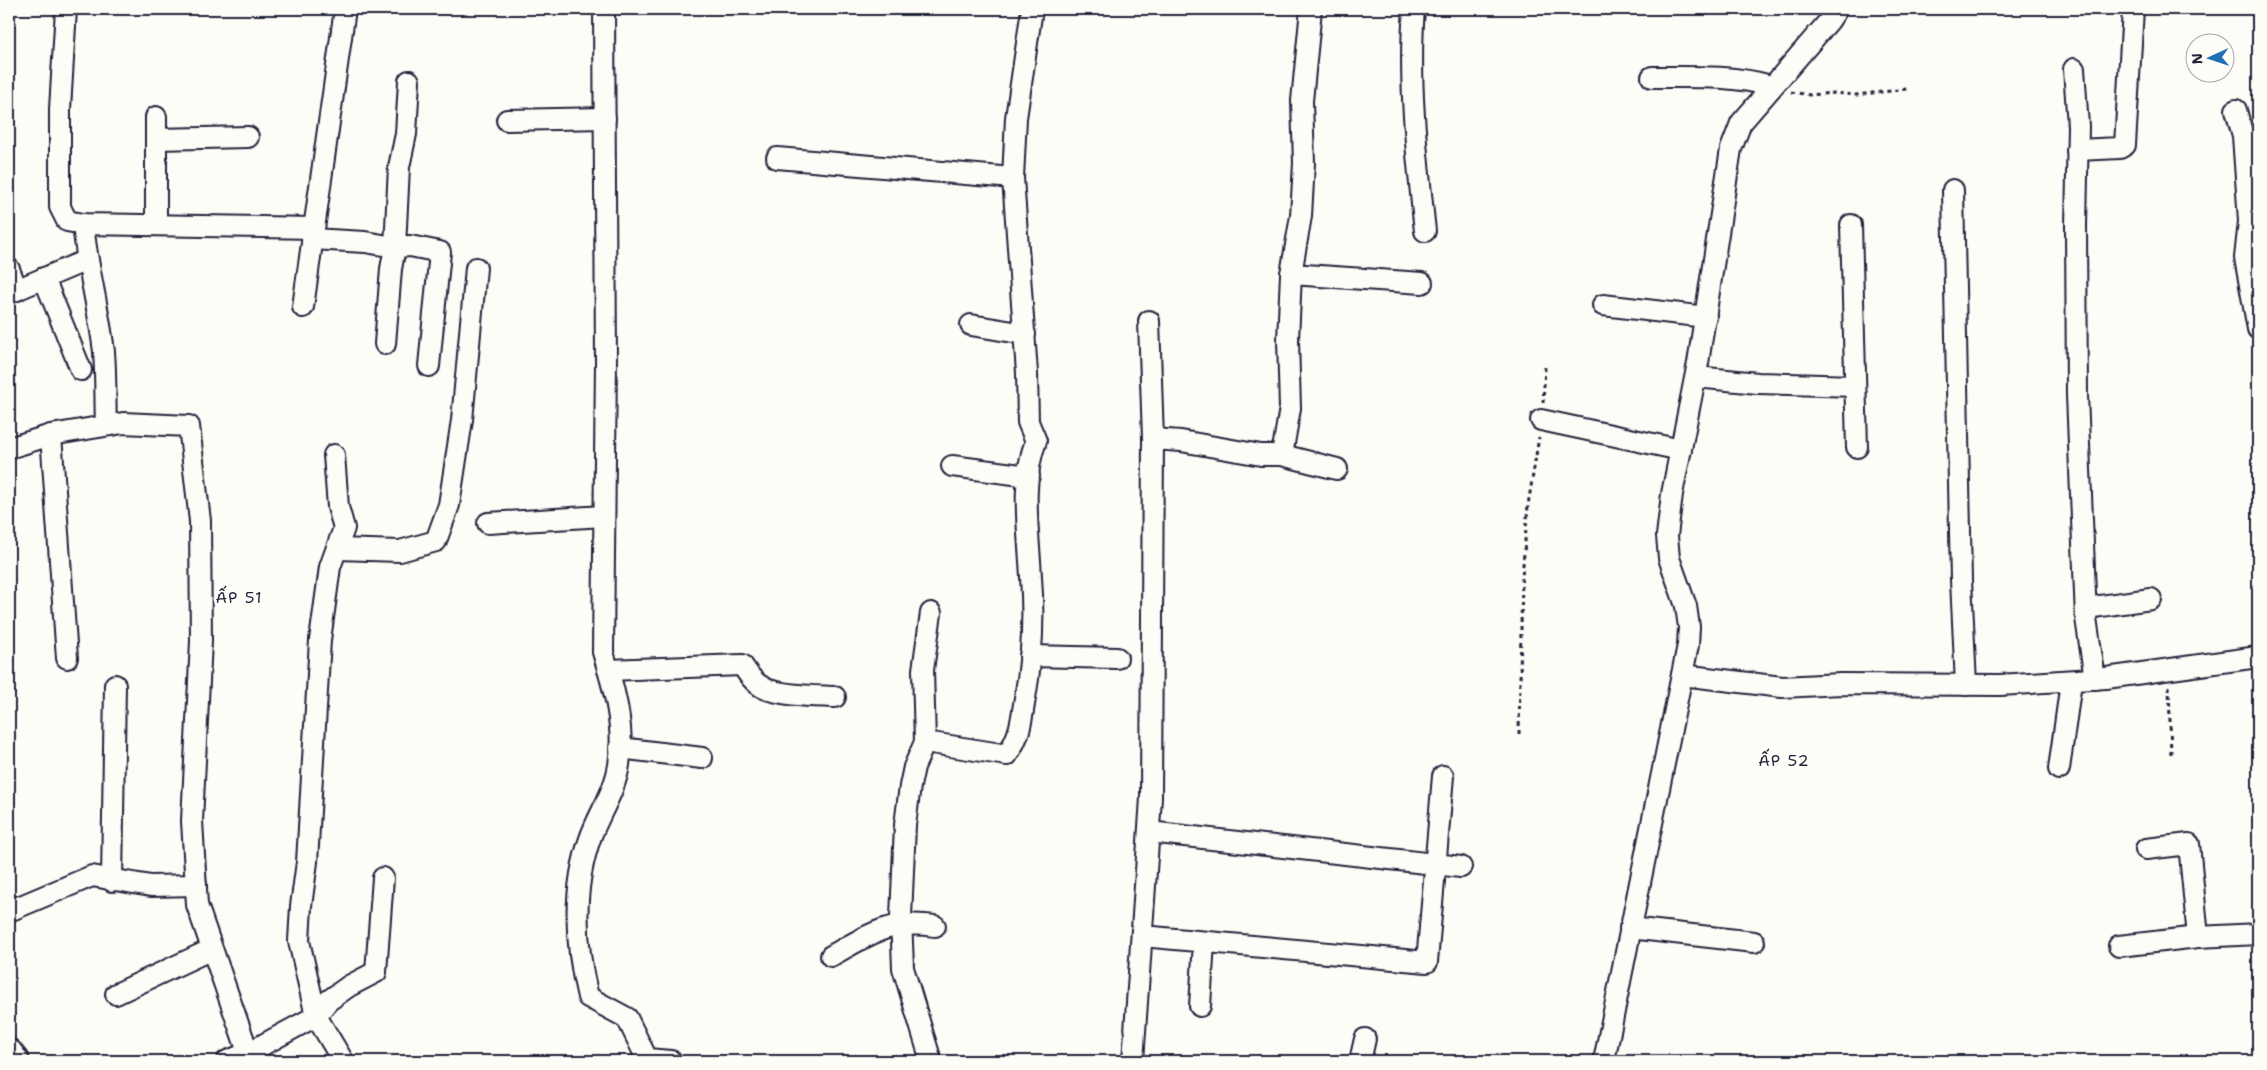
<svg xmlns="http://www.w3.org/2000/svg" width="2267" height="1070" viewBox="0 0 2267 1070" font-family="'Shantell Sans',sans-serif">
<rect width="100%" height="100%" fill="#fdfcf7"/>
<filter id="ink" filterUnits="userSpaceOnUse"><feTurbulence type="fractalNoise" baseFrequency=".02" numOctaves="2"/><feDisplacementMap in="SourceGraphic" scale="10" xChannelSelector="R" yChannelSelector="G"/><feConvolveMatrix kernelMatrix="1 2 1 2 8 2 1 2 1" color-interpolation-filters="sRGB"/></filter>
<g filter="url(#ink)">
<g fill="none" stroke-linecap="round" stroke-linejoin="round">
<g stroke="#22223b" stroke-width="24">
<g id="minor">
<polyline points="66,9 60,109 60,207 67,221 83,224 314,228"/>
<path d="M604 9 606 362 603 652C614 689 625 726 619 765 615 791 600 812 591 836 572 888 575 944 588 997L627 1018 647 1059"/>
<path d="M1414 9C1408 82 1417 158 1425 231"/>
<polyline points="2074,69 2078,126 2076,226 2077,395 2086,618 2095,679"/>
<path d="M1652 77C1692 77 1733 75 1771 86"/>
<polyline points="409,81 406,134 399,167 395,247 410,246 440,252 429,366"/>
<polyline points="2236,110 2243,136 2249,221 2245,258 2258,329"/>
<polyline points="156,117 156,224"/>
<polyline points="507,120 605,118"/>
<polyline points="156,139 248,137"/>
<polyline points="2077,150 2120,148 2125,145 2133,9"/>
<polyline points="777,158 1013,178"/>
<polyline points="1953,190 1961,580 1966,685"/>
<path d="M83 224C87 267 99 309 104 352 106 376 105 401 106 425"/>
<polyline points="1851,225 1857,447"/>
<polyline points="312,239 365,242 395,247 391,269 385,344"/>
<polyline points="9,269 17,290"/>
<polyline points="1291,274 1422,283"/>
<polyline points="44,278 81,370"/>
<polyline points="9,293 87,260"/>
<polyline points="1603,305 1706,317"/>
<polyline points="303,307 345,9"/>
<polyline points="971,325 1025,334"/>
<polyline points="1696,377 1758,383 1855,386"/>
<polyline points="1541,420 1681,450"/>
<polyline points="51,435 67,658"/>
<polyline points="1153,439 1181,441 1261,455 1282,455 1337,469"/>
<polyline points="9,448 51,435 123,423 189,426 200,521 201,641 192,821 197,905 251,1061"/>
<polyline points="334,455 338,507 344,528 330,567 320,640 307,862 301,906 299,941 316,1016 343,1061"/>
<polyline points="1282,455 1290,408 1288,340 1291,274 1301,216 1304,163 1302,101 1311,9"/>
<polyline points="952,466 1029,476"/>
<polyline points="488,523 604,516"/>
<polyline points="338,549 400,551 436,541 449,505 462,420 476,268"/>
<polyline points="2086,608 2151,599"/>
<polyline points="1030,656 1117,658"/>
<path d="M608 670 742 665C748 674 754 683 764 688 781 696 816 696 835 697"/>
<polyline points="1682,675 1782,687 1841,684 2000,685 2106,678 2258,657"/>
<path d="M925 742 1007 755C1021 734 1021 722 1025 698 1032 659 1034 617 1031 577 1029 535 1020 481 1036 441L1028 422 1027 373 1013 178 1016 118 1032 9"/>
<polyline points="620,748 702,758"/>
<polyline points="2059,769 2071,682"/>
<polyline points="1149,832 1461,867"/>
<polyline points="2146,849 2189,844 2198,937"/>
<polyline points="112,881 115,685"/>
<polyline points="9,911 92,876 151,886 196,885"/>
<polyline points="1630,928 1754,942"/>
<polyline points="1142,936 1427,962 1443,776"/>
<polyline points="2119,946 2198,937 2258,934"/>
<path d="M831 956C868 935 890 919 935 926"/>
<polyline points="116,994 210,950"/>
<polyline points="1200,1006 1204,942"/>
<polyline points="227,1061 248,1053 316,1016 328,1001 349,986 376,972 383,878"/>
<polyline points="642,1061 647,1059 671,1061"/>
<polyline points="931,1061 903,968 901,917 905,825 910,786 914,767 925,742 923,670 931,613"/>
<polyline points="1133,1061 1151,798 1153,439 1149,321"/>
<polyline points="1360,1061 1365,1039"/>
<polyline points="1604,1061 1688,645 1689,627 1686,606 1669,558 1667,536 1672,494 1698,363 1731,149 1741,123 1829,21 1837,9"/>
</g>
</g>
<g stroke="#22223b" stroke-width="29">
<polyline id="major" points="9,1052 16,1061"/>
</g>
<g stroke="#22223b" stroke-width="3" stroke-dasharray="4 4" stroke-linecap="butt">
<polyline points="1791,92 1810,95 1833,93 1856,95 1907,89"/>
<polyline points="1543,403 1545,367"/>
<polyline points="2169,686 2171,756"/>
<polyline points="1519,734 1522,577 1528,505 1539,437"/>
</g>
<use href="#minor" stroke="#fdfcf7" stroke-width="20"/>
<use href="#major" stroke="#fdfcf7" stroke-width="25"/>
</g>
</g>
<g text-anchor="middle" stroke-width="5" stroke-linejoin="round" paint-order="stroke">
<g font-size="16" letter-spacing="1" fill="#22223b" stroke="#fdfcf7">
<text x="239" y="603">ẤP 51</text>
<text x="1784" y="766">ẤP 52</text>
</g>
</g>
<rect width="2267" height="1070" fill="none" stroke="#fdfcf7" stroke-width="30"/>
<rect x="15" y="15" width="2237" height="1040" fill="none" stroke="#22223b" stroke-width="2" filter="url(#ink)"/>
<g transform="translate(2210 58) rotate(267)"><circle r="24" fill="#fdfcf7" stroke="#a5a5ac"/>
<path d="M0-4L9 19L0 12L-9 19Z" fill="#1f6fb2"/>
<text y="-8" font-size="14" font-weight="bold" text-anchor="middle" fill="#22223b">N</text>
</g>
</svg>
